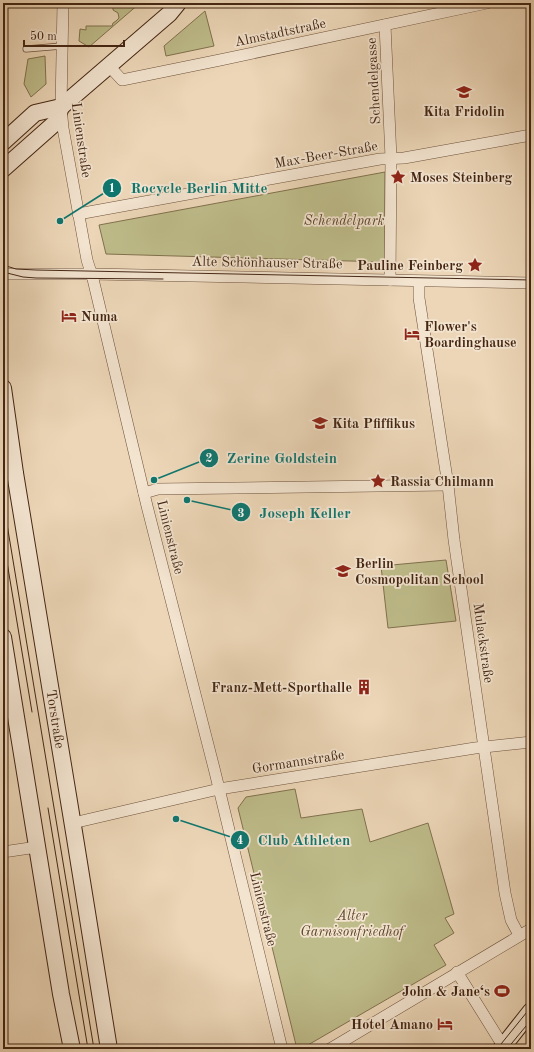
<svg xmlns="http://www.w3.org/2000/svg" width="534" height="1052" viewBox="0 0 534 1052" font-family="'Old Standard TT',serif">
<rect width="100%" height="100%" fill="#ecd6b7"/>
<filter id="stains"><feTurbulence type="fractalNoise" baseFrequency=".005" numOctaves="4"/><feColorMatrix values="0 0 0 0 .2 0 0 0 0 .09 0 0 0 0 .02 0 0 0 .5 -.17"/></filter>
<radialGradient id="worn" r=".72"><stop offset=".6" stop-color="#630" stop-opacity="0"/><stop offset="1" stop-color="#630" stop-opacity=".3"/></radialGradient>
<g fill="#bebc8a" stroke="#81714e">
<polygon points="105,3 140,3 89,47 79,41 80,29 86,30 86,26 112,26 113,23 116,21 119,18 118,13 113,10 113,7 105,7"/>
<polygon points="205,11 214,46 166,56 164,46"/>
<polygon points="45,56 46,84 31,97 24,84 28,59"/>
<polygon points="385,172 385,262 106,254 99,225"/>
<polygon points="446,560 456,621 388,628 381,566"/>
<polygon points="295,789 301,818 362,809 370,842 428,823 454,914 445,918 454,933 434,945 446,965 301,1049 297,1049 238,808 246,797"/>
</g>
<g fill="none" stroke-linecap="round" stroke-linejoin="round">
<g stroke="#6e523c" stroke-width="7">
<polyline id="lane" points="26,49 62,46"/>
</g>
<g stroke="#6e523c" stroke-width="12">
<g id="street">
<polyline points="63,3 61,107 63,128 87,260 93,279 147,506 215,772 282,1049"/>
<polyline points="385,25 391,158 390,280"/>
<polyline points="109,66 122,80 220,60 487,3"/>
<polyline points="78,214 380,159 404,158 531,135"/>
<polyline points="3,274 92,274 531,283"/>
<polyline points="419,281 419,298 448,485 454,540 505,893 511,920 519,935"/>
<polyline points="144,493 158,489 448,485"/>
<polyline points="73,823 219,789 475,748 531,742"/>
<polyline points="3,852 37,847"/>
<polyline points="457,972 505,1049"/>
<polyline points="330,1049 531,929"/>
</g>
</g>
<g stroke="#442613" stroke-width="18">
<g id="secondary">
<polyline points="3,142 35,113 61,107 169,14 178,3"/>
<polyline points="3,169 55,123 61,107"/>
<polyline points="3,388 15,473 75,838 109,1049"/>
<polyline points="3,637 61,994 72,1049"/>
<polyline points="501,1049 531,1011"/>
</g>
</g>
<use href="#lane" stroke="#f3e4d0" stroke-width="5.5"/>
<use href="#street" stroke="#f3e4d0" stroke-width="11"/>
<use href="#secondary" stroke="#f3e4d0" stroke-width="16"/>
<g stroke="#442613" stroke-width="1">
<polyline points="3,265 16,269 36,270 531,280"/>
<polyline points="3,272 23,277 36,278 163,279"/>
<polyline points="3,500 94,1049"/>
<polyline points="3,538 32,712"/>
<polyline points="48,808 88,1049"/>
<polyline points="497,1049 531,1007"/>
<polyline points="507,1049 531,1020"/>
</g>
</g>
<defs>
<g id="school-bare" transform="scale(1.2)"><path d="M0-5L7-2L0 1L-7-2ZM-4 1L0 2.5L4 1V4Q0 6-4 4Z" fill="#8f2418" stroke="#f3e4d0" stroke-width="2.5" paint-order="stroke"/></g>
<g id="sight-bare" transform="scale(1.2)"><path d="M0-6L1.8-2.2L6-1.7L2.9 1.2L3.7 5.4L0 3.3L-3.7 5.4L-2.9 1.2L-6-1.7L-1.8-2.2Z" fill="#8f2418" stroke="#f3e4d0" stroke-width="2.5" paint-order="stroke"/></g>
<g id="hotel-bare" transform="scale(1.2)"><path d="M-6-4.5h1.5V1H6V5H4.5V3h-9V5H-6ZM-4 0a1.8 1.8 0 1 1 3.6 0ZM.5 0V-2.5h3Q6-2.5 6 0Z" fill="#8f2418" stroke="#f3e4d0" stroke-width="2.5" paint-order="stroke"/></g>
<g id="building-bare" transform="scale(1.2)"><path d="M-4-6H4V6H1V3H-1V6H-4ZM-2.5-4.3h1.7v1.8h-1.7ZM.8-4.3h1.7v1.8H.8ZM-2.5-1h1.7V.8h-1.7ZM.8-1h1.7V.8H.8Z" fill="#8f2418" stroke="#f3e4d0" stroke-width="2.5" paint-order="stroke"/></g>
<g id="stadium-bare" transform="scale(1.2)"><path d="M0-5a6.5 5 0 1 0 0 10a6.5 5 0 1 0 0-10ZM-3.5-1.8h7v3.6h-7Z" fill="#8f2418" stroke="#f3e4d0" stroke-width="2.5" paint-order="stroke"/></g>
</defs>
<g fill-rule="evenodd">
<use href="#school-bare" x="464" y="92"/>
<use href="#sight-bare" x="398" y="177"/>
<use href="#sight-bare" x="475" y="265"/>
<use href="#hotel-bare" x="69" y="316"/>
<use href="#hotel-bare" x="412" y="334"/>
<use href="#school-bare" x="320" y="423"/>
<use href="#sight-bare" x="378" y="481"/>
<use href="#school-bare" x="343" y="571"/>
<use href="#building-bare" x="364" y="687"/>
<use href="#stadium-bare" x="502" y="991"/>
<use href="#hotel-bare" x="445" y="1024"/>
</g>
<g text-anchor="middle" stroke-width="3.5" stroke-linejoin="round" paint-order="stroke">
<g font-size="14" fill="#442613" stroke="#f3e4d0">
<text transform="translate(280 32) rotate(-12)" y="5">Almstadtstraße</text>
<text transform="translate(373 81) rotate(-93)" y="5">Schendelgasse</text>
<text transform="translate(82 140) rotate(82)" y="5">Linienstraße</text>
<text transform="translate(326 154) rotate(-10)" y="5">Max-Beer-Straße</text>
<text transform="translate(267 262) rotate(1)" y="5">Alte Schönhauser Straße</text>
<text transform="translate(171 537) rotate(76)" y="5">Linienstraße</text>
<text transform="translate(484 643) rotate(82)" y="5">Mulackstraße</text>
<text transform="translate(56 719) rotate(81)" y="5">Torstraße</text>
<text transform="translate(298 761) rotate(-9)" y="5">Gormannstraße</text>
<text transform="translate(264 909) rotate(76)" y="5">Linienstraße</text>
</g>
<g font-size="14" font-weight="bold" fill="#442613" stroke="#f3e4d0" text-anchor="start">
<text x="464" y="116" text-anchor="middle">Kita Fridolin</text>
<text x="410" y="182">Moses Steinberg</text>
<text x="463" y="270" text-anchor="end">Pauline Feinberg</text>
<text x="81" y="321">Numa</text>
<text x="424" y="331">Flower's<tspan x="424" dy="16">Boardinghause</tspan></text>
<text x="332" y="428">Kita Pfiffikus</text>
<text x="390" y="486">Rassia Chilmann</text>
<text x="355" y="568">Berlin<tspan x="355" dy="16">Cosmopolitan School</tspan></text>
<text x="352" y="692" text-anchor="end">Franz-Mett-Sporthalle</text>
<text x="490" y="996" text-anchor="end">John &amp; Jane‘s</text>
<text x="433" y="1029" text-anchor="end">Hotel Amano</text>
</g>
<g font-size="14" font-style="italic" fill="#5c442b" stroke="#f3e4d0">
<text x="344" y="225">Schendelpark</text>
<text x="352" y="920">Alter<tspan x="352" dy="16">Garnisonfriedhof</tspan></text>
</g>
</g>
<path fill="none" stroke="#0f766e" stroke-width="1.5" d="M60 221L112 188M154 480L209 458M187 500L241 512M176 819L240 840"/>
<g fill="#0f766e" stroke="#f3e4d0" stroke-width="1.5">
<circle cx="60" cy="221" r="4"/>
<circle cx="154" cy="480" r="4"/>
<circle cx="187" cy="500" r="4"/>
<circle cx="176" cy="819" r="4"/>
<circle cx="112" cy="188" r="10"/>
<circle cx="209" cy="458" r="10"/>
<circle cx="241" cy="512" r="10"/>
<circle cx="240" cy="840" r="10"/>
</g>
<g font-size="12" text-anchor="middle" font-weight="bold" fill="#fff">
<text x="112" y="192">1</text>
<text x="209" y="462">2</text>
<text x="241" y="517">3</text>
<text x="240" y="844">4</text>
</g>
<g font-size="15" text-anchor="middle" font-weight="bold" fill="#0f766e" stroke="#f3e4d0" stroke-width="3.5" stroke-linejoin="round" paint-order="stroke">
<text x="199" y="193">Rocycle Berlin Mitte</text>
<text x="282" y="463">Zerine Goldstein</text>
<text x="305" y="518">Joseph Keller</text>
<text x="304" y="845">Club Athleten</text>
</g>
<rect width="534" height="1052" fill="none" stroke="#ecd6b7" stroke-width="16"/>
<rect x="4" y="4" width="526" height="1044" fill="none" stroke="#442613" stroke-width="2"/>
<rect x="8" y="8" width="518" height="1036" fill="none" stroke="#442613"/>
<path d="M24 40v6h100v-6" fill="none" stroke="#442613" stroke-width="2"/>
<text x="30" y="40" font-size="12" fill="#442613" stroke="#f3e4d0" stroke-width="3" paint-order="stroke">50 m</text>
<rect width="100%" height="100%" filter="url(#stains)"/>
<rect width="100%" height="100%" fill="url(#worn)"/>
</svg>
